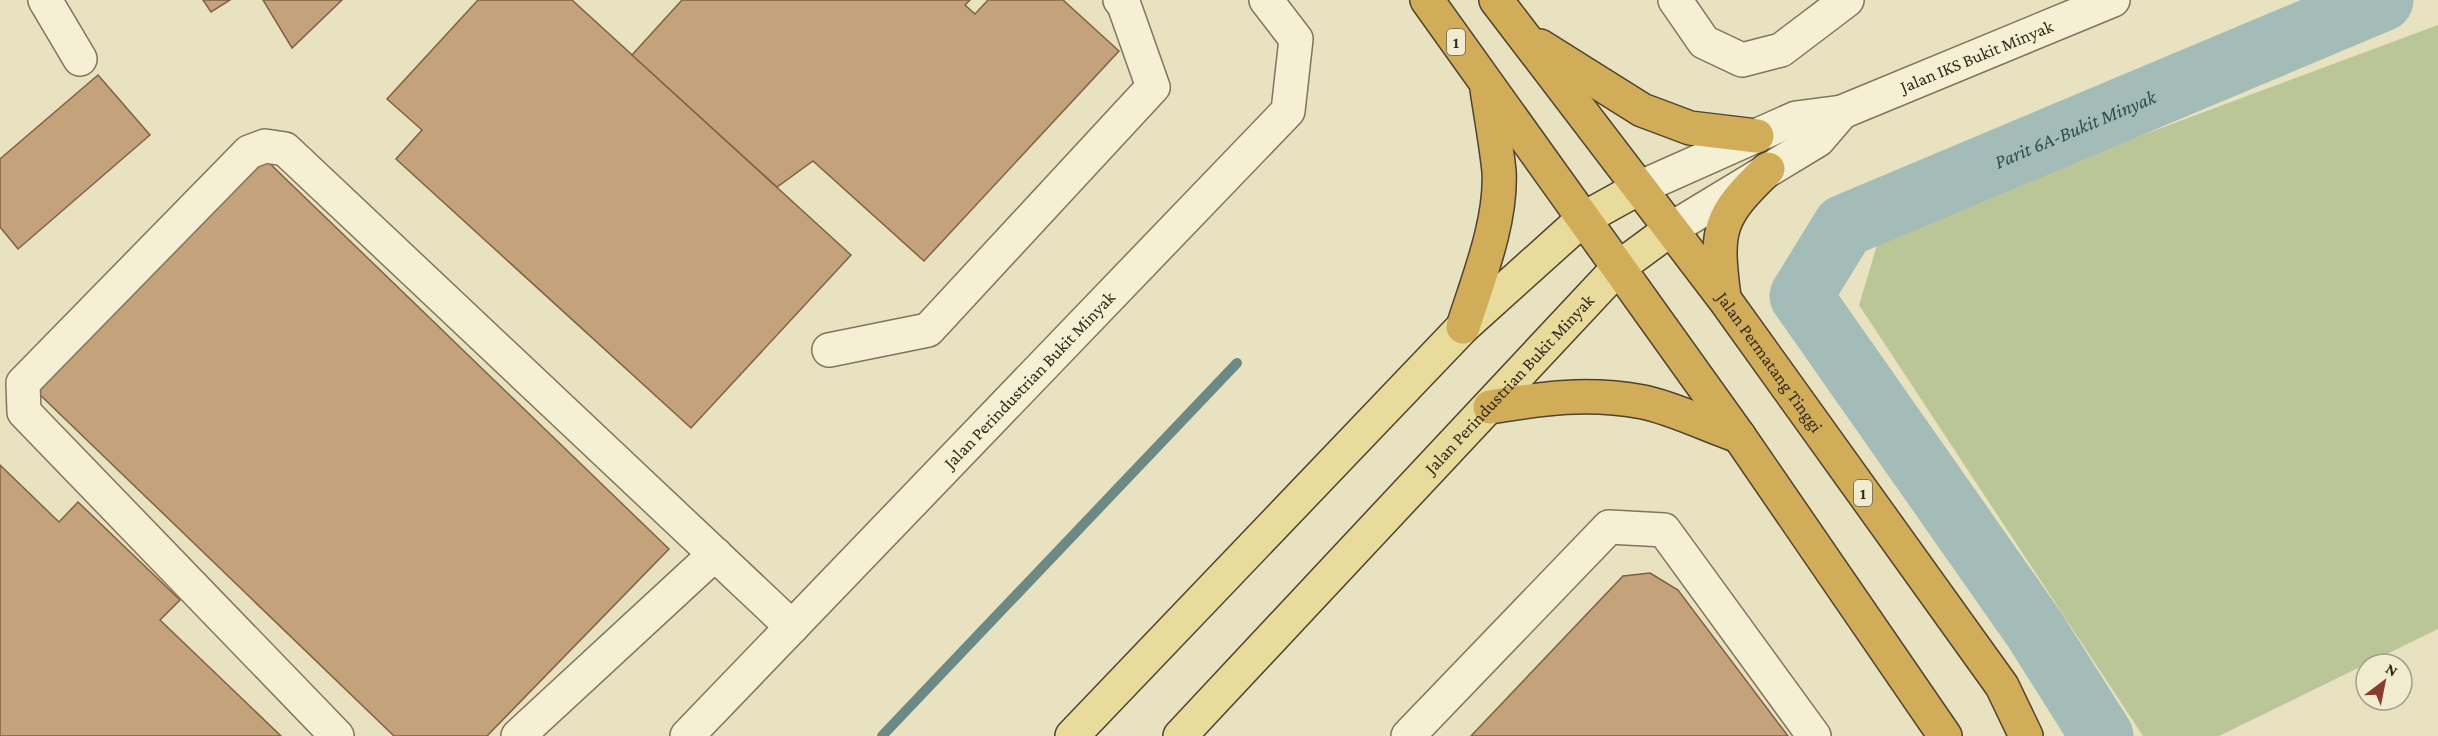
<svg xmlns="http://www.w3.org/2000/svg" width="2438" height="736" viewBox="0 0 2438 736" font-family="'Crimson Pro',serif">
<rect width="100%" height="100%" fill="#e9e2c1"/>
<polygon fill="#bac697" points="2438,25 2438,629 2219,736 2143,736 1859,305 1881,232"/>
<g fill="none" stroke-linecap="round" stroke-linejoin="round">
<polyline stroke="#6c8985" stroke-width="10" points="882,736 1237,363"/>
<path stroke="#a3bcb8" stroke-width="63" id="s1" d="M2102 736 2035 630 1801 296 1844 226 2382 0"/>
</g>
<g fill="#c4a27b" stroke="#7e6243" stroke-width="1.5">
<polygon points="203,0 230,0 211,12"/>
<polygon points="263,0 342,0 292,48"/>
<polygon points="478,0 572,0 851,255 691,428 396,159 422,130 387,99"/>
<polygon points="682,0 970,0 965,5 975,14 988,0 1063,0 1119,51 924,261 813,161 777,187 632,55"/>
<polygon points="98,75 150,135 18,249 0,227 0,159"/>
<polygon points="263,157 669,549 487,736 394,736 36,391"/>
<polygon points="0,465 59,522 78,502 180,600 160,620 281,736 0,736"/>
<polygon points="1650,573 1678,590 1788,736 1471,736 1623,576"/>
</g>
<g fill="none" stroke-linecap="round" stroke-linejoin="round">
<g stroke="#81745b" stroke-width="36">
<g id="minor">
<polyline points="45,0 80,59"/>
<polyline points="1675,0 1704,42 1742,60 1781,50 1847,0"/>
<path id="s2" d="M1639 188 1796 118 1842 112 2113 0"/>
<polyline points="1671,229 1818,140 1842,112"/>
<polyline points="829,350 928,330 1153,87 1124,5 1120,0"/>
<polyline points="337,736 24,412 23,383 249,152 265,146 285,149 792,627"/>
<polyline points="518,736 715,554"/>
<path id="s3" d="M687 736 1288 111 1296 39 1266 0"/>
<polyline points="1408,736 1609,527 1664,530 1814,736"/>
</g>
</g>
<g stroke="#4f422f" stroke-width="36">
<g id="major">
<polyline points="1072,736 1463,327 1583,219 1639,188"/>
<path id="s4" d="M1180 736 1618 268 1671 229"/>
</g>
</g>
<g stroke="#4f422f" stroke-width="36">
<g id="highway">
<polyline points="1427,0 1739,436 1945,736"/>
<path id="s5" d="M1496 0 1725 300 2002 686 2026 736"/>
<polyline points="1540,46 1642,110 1690,128 1757,136"/>
<path d="M1724 297C1715 229 1718 217 1768 169"/>
<path d="M1463 327C1478 280 1502 221 1499 171 1496 143 1491 116 1487 89"/>
<path d="M1490 407C1544 398 1588 392 1643 402 1673 408 1709 426 1739 436"/>
</g>
</g>
<use href="#minor" stroke="#f5efd4" stroke-width="33"/>
<use href="#major" stroke="#e9db9c" stroke-width="33"/>
<use href="#highway" stroke="#d1ac59" stroke-width="33"/>
</g>
<g text-anchor="middle" stroke-width="6" stroke-linejoin="round" paint-order="stroke">
<g fill="#f1ecd0" stroke="#6b6453" stroke-width="1.5">
<rect x="1447" y="29" width="18" height="26" rx="4.5"/>
<rect x="1854" y="480" width="18" height="26" rx="4.5"/>
</g>
<g font-size="16" font-weight="bold" fill="#322a1d">
<text x="1456" y="48">1</text>
<text x="1863" y="499">1</text>
</g>
<g font-size="18" fill="#322a1d" stroke="#f1ecd0">
<text dy="6" stroke="none"><textPath href="#s2" startOffset="364">Jalan IKS Bukit Minyak</textPath></text>
<text dy="6" stroke="none"><textPath href="#s5" startOffset="454">Jalan Permatang Tinggi</textPath></text>
<text dy="6" stroke="none"><textPath href="#s3" startOffset="494">Jalan Perindustrian Bukit Minyak</textPath></text>
<text dy="6" stroke="none"><textPath href="#s4" startOffset="482">Jalan Perindustrian Bukit Minyak</textPath></text>
</g>
<g font-size="20" font-style="italic" fill="#2e4e50" stroke="#f1ecd0">
<text dy="7" stroke="none"><textPath href="#s1" startOffset="866">Parit 6A-Bukit Minyak</textPath></text>
</g>
</g>
<g transform="translate(2384 682) rotate(32)"><circle r="28" fill="#f1ecd0" stroke="#a59e88" stroke-width="1.5"/>
<path d="M0-4.5L10 22L0 15L-10 22Z" fill="#8a3b30"/>
<text y="-9" font-size="16" font-weight="bold" text-anchor="middle" fill="#322a1d">N</text>
</g>
</svg>
